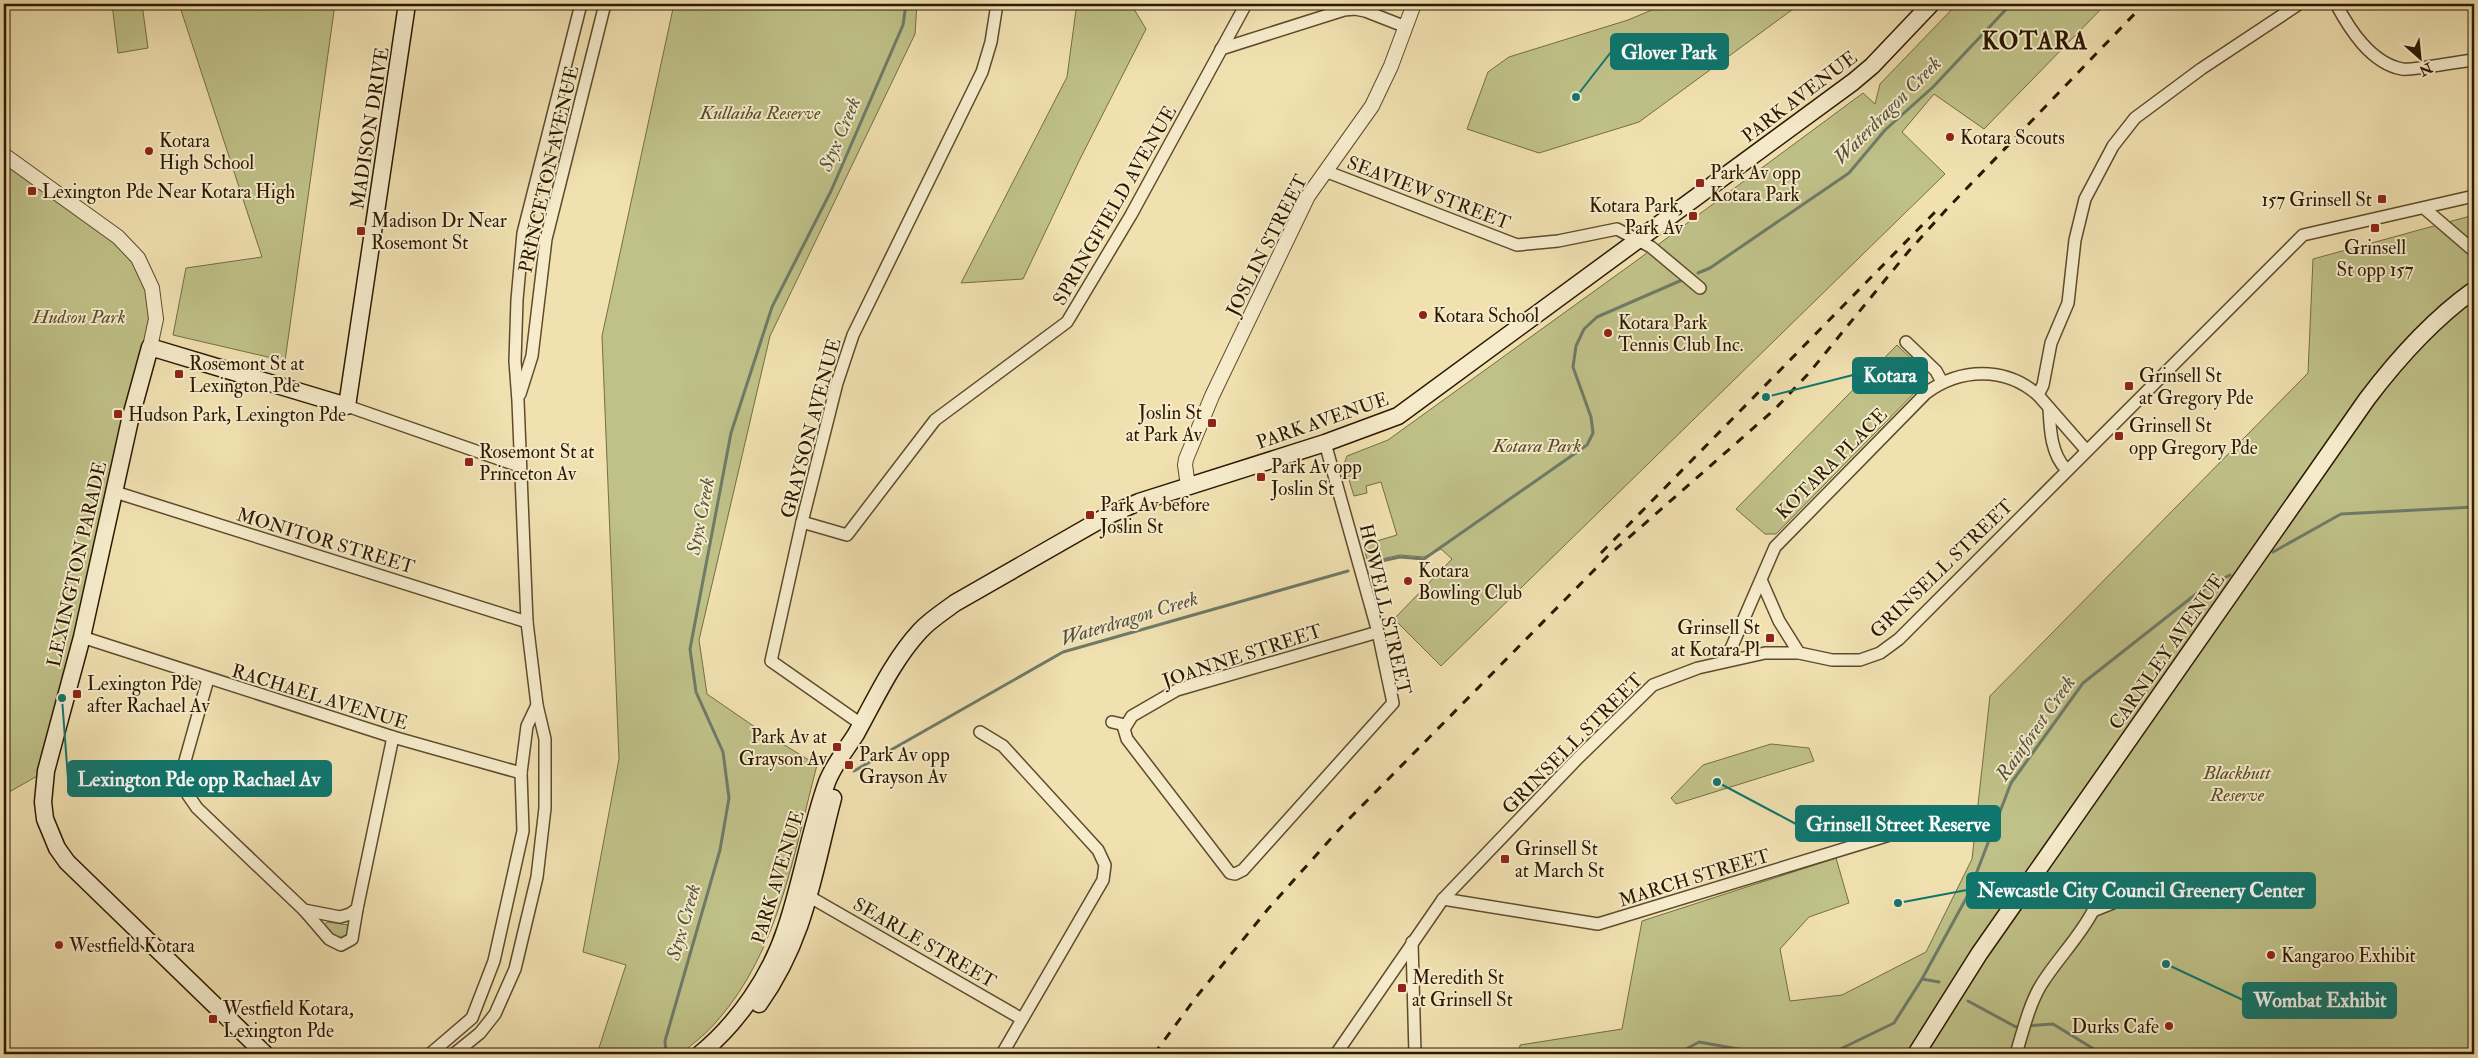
<svg xmlns="http://www.w3.org/2000/svg" width="2478" height="1058" viewBox="0 0 2478 1058" font-family="'IM FELL Double Pica',serif">
<rect width="100%" height="100%" fill="#f1e1b1"/>
<filter id="stains"><feTurbulence type="fractalNoise" baseFrequency=".004" numOctaves="4"/><feColorMatrix values="0 0 0 0 .2 0 0 0 0 .09 0 0 0 0 .02 0 0 0 .5 -.17"/></filter>
<radialGradient id="worn" r=".72"><stop offset=".6" stop-color="#630" stop-opacity="0"/><stop offset="1" stop-color="#630" stop-opacity=".3"/></radialGradient>
<g fill="#bfc188" stroke="#766d44">
<polygon points="112,4 142,4 148,48 118,53"/>
<polygon points="179,4 335,4 285,361 173,335 186,268 262,257"/>
<path d="M674 4H917L915 34 770 336 699 640 707 694 752 725 817 765C794 852 779 951 717 1021 707 1033 693 1044 680 1054H597L626 965 583 952 619 759 602 336Z"/>
<polygon points="1092,4 1131,4 1146,29 1079,161 1023,279 961,283 1067,77 1076,10"/>
<polygon points="1666,4 1800,4 1639,122 1539,153 1467,129 1488,72 1509,57 1628,20"/>
<polygon points="1957,4 2106,4 1984,129 1934,94 1902,132 1945,174 1441,666 1394,619 1452,559 1441,549 1424,557 1400,555 1368,562 1363,545 1397,535 1381,482 1366,486 1367,493 1354,496 1344,464 1347,456 1388,440 1636,261 1863,93 1875,104 1880,84"/>
<polygon points="4,155 138,258 156,319 46,771 4,795"/>
<polygon points="2474,215 2474,1054 1519,1054 1520,1045 1622,1029 1642,921 1836,858 1849,903 1809,917 1780,949 1790,1001 1842,995 1926,952 1972,859 1990,696 2308,373 2313,259"/>
<polygon points="1897,345 1923,370 1924,383 1776,534 1765,534 1736,509"/>
<polygon points="1771,744 1809,748 1814,761 1676,804 1671,798 1703,765"/>
<path d="M327 922 348 925 350 929 348 935C337 941 332 934 324 926Z"/>
</g>
<g fill="none" stroke-linecap="round" stroke-linejoin="round">
<g stroke="#6f7b68" stroke-width="3">
<polyline points="1698,273 1710,268 1849,173 1885,130 1933,87 2011,4"/>
<polyline points="2273,552 2341,514 2474,507"/>
<polyline points="1372,563 1400,557 1424,559 1587,445 1593,433 1591,417 1573,367 1576,346 1584,329 1597,317 1682,280"/>
<polyline points="854,771 1063,652 1348,571"/>
<polyline points="1922,979 1939,982"/>
<polyline points="1968,1001 2016,1027 2020,1026"/>
<polyline points="2026,1026 2053,1024 2102,1054"/>
<polyline points="666,1054 665,1041 720,850 729,798 723,752 696,692 690,649 731,433 772,307 831,191 903,25 906,4"/>
<polyline points="1677,1054 1699,1042 1766,1054"/>
<polyline points="1830,1054 1894,1023 1922,979 1968,895 2011,783 2083,683 2196,594 2230,575"/>
</g>
<g stroke="#5e4b2c" stroke-width="14">
<g id="minor">
<path d="M2336 4C2350 30 2371 63 2402 69 2413 71 2459 61 2474 60"/>
<polyline points="1221,49 1344,10 1355,9 1365,11 1406,27"/>
<polyline points="1325,171 1517,245 1558,241 1617,229 1651,247 1700,288"/>
<polyline points="2424,208 2474,251"/>
<polyline points="1906,342 1936,371 1942,382"/>
<polyline points="520,394 532,356 546,239 605,4"/>
<polyline points="347,406 519,466"/>
<path d="M2049 408C2050 429 2051 454 2066 469"/>
<polyline points="1325,443 1378,632 1393,703 1243,870 1235,874 1230,873 1127,739 1124,729 1132,716 1177,690 1378,632"/>
<polyline points="2086,450 2038,395 2043,385 2051,343 2068,303 2075,240 2085,199 2113,146 2135,118 2201,69 2299,4"/>
<polyline points="115,492 527,622"/>
<polyline points="802,522 847,535 935,420 1067,322 1131,215 1246,4"/>
<polyline points="1762,582 1779,621 1799,653"/>
<polyline points="82,637 393,737 521,773"/>
<path d="M1726 660 1775 547 1926 393C1960 368 2005 366 2038 395"/>
<polyline points="208,679 183,768 188,795 197,808 220,830 304,910 340,917 350,914 357,909 393,737"/>
<polyline points="1112,722 1125,725"/>
<polyline points="861,724 771,661 802,522 837,383 853,335 982,72 991,42 997,4"/>
<polyline points="980,732 1003,746 1098,850 1105,865 1103,880 1002,1054"/>
<polyline points="810,897 1022,1019"/>
<polyline points="1443,899 1598,924 1929,823 1951,823"/>
<polyline points="304,910 329,939 341,945 352,939 357,909"/>
<polyline points="1412,942 1415,1054"/>
<polyline points="430,1054 472,1018 494,961 523,831 521,773 527,726 537,705"/>
<polyline points="454,1054 480,1033 495,1014 515,969 537,877 545,808 545,739 537,705 527,622 518,401 515,361 517,300 523,233 581,4"/>
<polyline points="1336,1054 1443,899 1578,758 1653,685 1698,668 1765,653 1799,653 1832,660 1860,660 1880,653 1899,639 2303,235 2474,196"/>
<path d="M2016 1054C2023 1031 2029 1005 2041 985 2057 959 2079 938 2093 911L2113 903"/>
</g>
</g>
<g stroke="#5e4b2c" stroke-width="16">
<g id="tertiary">
<polyline points="4,155 118,237 138,258 152,288 156,319 150,347"/>
<polyline points="1188,486 1185,465 1186,459 1212,396 1308,196 1372,106 1391,66 1414,4"/>
</g>
</g>
<g stroke="#2d1900" stroke-width="19">
<g id="secondary">
<path d="M759 1004C806 938 813 874 833 798"/>
<polyline points="265,1054 67,862 57,848 45,819 43,802 46,771 82,637 130,420 150,347 347,406 407,4"/>
<path d="M700 1054C738 1023 771 975 786 928 802 880 810 830 827 782 834 764 846 750 856 734 875 700 893 660 920 631 930 620 943 612 955 603L1107 516 1139 502 1325 443 1398 416 1853 82 1872 66 1931 4"/>
<path d="M1916 1054 1979 954 2367 399C2398 358 2432 320 2474 290"/>
</g>
</g>
<use href="#minor" stroke="#f6eccc" stroke-width="11"/>
<use href="#tertiary" stroke="#f6eccc" stroke-width="14"/>
<use href="#secondary" stroke="#f6eccc" stroke-width="16"/>
<g stroke="#2d1900" stroke-width="3" stroke-dasharray="9 9" stroke-linecap="butt">
<polyline points="1601,553 1937,210"/>
<polyline points="1154,1054 1197,996 1268,909 1344,824 1609,555 1775,409 1809,373 1908,252 1945,211 2144,4"/>
</g>
</g>
<g fill="#8f2418" stroke="#f6eccc" stroke-width="2">
<circle cx="1950" cy="137" r="5"/>
<circle cx="149" cy="151" r="5"/>
<rect x="1695" y="178" width="10" height="10" rx="2.5"/>
<rect x="27" y="186" width="10" height="10" rx="2.5"/>
<rect x="2377" y="194" width="10" height="10" rx="2.5"/>
<rect x="1688" y="211" width="10" height="10" rx="2.5"/>
<rect x="2370" y="223" width="10" height="10" rx="2.5"/>
<rect x="356" y="226" width="10" height="10" rx="2.5"/>
<circle cx="1423" cy="315" r="5"/>
<circle cx="1608" cy="333" r="5"/>
<rect x="174" y="369" width="10" height="10" rx="2.5"/>
<rect x="2124" y="381" width="10" height="10" rx="2.5"/>
<rect x="113" y="409" width="10" height="10" rx="2.5"/>
<rect x="1207" y="418" width="10" height="10" rx="2.5"/>
<rect x="2114" y="431" width="10" height="10" rx="2.5"/>
<rect x="464" y="457" width="10" height="10" rx="2.5"/>
<rect x="1256" y="472" width="10" height="10" rx="2.5"/>
<rect x="1085" y="510" width="10" height="10" rx="2.5"/>
<circle cx="1408" cy="581" r="5"/>
<rect x="1765" y="633" width="10" height="10" rx="2.5"/>
<rect x="72" y="689" width="10" height="10" rx="2.5"/>
<rect x="832" y="742" width="10" height="10" rx="2.5"/>
<rect x="844" y="760" width="10" height="10" rx="2.5"/>
<rect x="1500" y="854" width="10" height="10" rx="2.5"/>
<circle cx="59" cy="945" r="5"/>
<circle cx="2271" cy="955" r="5"/>
<rect x="1397" y="983" width="10" height="10" rx="2.5"/>
<rect x="208" y="1014" width="10" height="10" rx="2.5"/>
<circle cx="2169" cy="1026" r="5"/>
</g>
<g text-anchor="middle" stroke-width="4" stroke-linejoin="round" paint-order="stroke">
<g font-size="19" fill="#2d1900" stroke="#f6eccc">
<text transform="translate(1799 96) rotate(-37)" y="7">PARK AVENUE</text>
<text transform="translate(369 128) rotate(-81)" y="7">MADISON DRIVE</text>
<text transform="translate(548 169) rotate(-77)" y="7">PRINCETON AVENUE</text>
<text transform="translate(1429 192) rotate(21)" y="7">SEAVIEW STREET</text>
<text transform="translate(1114 205) rotate(-60)" y="7">SPRINGFIELD AVENUE</text>
<text transform="translate(1266 245) rotate(-63)" y="7">JOSLIN STREET</text>
<text transform="translate(1322 420) rotate(-19)" y="7">PARK AVENUE</text>
<text transform="translate(810 428) rotate(-75)" y="7">GRAYSON AVENUE</text>
<text transform="translate(1831 463) rotate(-45)" y="7">KOTARA PLACE</text>
<text transform="translate(326 540) rotate(17)" y="7">MONITOR STREET</text>
<text transform="translate(76 564) rotate(-77)" y="7">LEXINGTON PARADE</text>
<text transform="translate(1941 568) rotate(-44)" y="7">GRINSELL STREET</text>
<text transform="translate(1386 609) rotate(77)" y="7">HOWELL STREET</text>
<text transform="translate(2166 651) rotate(-55)" y="7">CARNLEY AVENUE</text>
<text transform="translate(1242 655) rotate(-18)" y="7">JOANNE STREET</text>
<text transform="translate(320 696) rotate(17)" y="7">RACHAEL AVENUE</text>
<text transform="translate(1572 743) rotate(-45)" y="7">GRINSELL STREET</text>
<text transform="translate(777 877) rotate(-73)" y="7">PARK AVENUE</text>
<text transform="translate(1694 877) rotate(-17)" y="7">MARCH STREET</text>
<text transform="translate(925 942) rotate(30)" y="7">SEARLE STREET</text>
</g>
<g font-size="19" font-style="italic" fill="#594b29" stroke="#f6eccc">
<text x="760" y="119">Kullaiba Reserve</text>
<text x="79" y="323">Hudson Park</text>
<text x="1537" y="452">Kotara Park</text>
<text x="2237" y="779">Blackbutt<tspan x="2237" dy="22">Reserve</tspan></text>
</g>
<g font-size="19" fill="#2d1900" stroke="#f6eccc" text-anchor="start">
<text x="1960" y="144">Kotara Scouts</text>
<text x="159" y="147">Kotara<tspan x="159" dy="22">High School</tspan></text>
<text x="1710" y="179">Park Av opp<tspan x="1710" dy="22">Kotara Park</tspan></text>
<text x="42" y="198">Lexington Pde Near Kotara High</text>
<text x="2372" y="206" text-anchor="end">157 Grinsell St</text>
<text x="1683" y="212" text-anchor="end">Kotara Park,<tspan x="1683" dy="22">Park Av</tspan></text>
<text x="371" y="227">Madison Dr Near<tspan x="371" dy="22">Rosemont St</tspan></text>
<text x="2375" y="254" text-anchor="middle">Grinsell<tspan x="2375" dy="22">St opp 157</tspan></text>
<text x="1433" y="322">Kotara School</text>
<text x="1618" y="329">Kotara Park<tspan x="1618" dy="22">Tennis Club Inc.</tspan></text>
<text x="189" y="370">Rosemont St at<tspan x="189" dy="22">Lexington Pde</tspan></text>
<text x="2139" y="382">Grinsell St<tspan x="2139" dy="22">at Gregory Pde</tspan></text>
<text x="1202" y="419" text-anchor="end">Joslin St<tspan x="1202" dy="22">at Park Av</tspan></text>
<text x="128" y="421">Hudson Park, Lexington Pde</text>
<text x="2129" y="432">Grinsell St<tspan x="2129" dy="22">opp Gregory Pde</tspan></text>
<text x="479" y="458">Rosemont St at<tspan x="479" dy="22">Princeton Av</tspan></text>
<text x="1271" y="473">Park Av opp<tspan x="1271" dy="22">Joslin St</tspan></text>
<text x="1100" y="511">Park Av before<tspan x="1100" dy="22">Joslin St</tspan></text>
<text x="1418" y="577">Kotara<tspan x="1418" dy="22">Bowling Club</tspan></text>
<text x="1760" y="634" text-anchor="end">Grinsell St<tspan x="1760" dy="22">at Kotara Pl</tspan></text>
<text x="87" y="690">Lexington Pde<tspan x="87" dy="22">after Rachael Av</tspan></text>
<text x="827" y="743" text-anchor="end">Park Av at<tspan x="827" dy="22">Grayson Av</tspan></text>
<text x="859" y="761">Park Av opp<tspan x="859" dy="22">Grayson Av</tspan></text>
<text x="1515" y="855">Grinsell St<tspan x="1515" dy="22">at March St</tspan></text>
<text x="69" y="952">Westfield Kotara</text>
<text x="2281" y="962">Kangaroo Exhibit</text>
<text x="1412" y="984">Meredith St<tspan x="1412" dy="22">at Grinsell St</tspan></text>
<text x="223" y="1015">Westfield Kotara,<tspan x="223" dy="22">Lexington Pde</tspan></text>
<text x="2159" y="1033" text-anchor="end">Durks Cafe</text>
</g>
<g font-size="20" font-style="italic" fill="#54523d" stroke="#f6eccc">
<text transform="translate(1887 110) rotate(-45)" y="7">Waterdragon Creek</text>
<text transform="translate(839 134) rotate(-67)" y="7">Styx Creek</text>
<text transform="translate(700 516) rotate(-79)" y="7">Styx Creek</text>
<text transform="translate(1129 618) rotate(-17)" y="7">Waterdragon Creek</text>
<text transform="translate(2035 728) rotate(-55)" y="7">Rainforest Creek</text>
<text transform="translate(683 922) rotate(-74)" y="7">Styx Creek</text>
</g>
<g font-size="24" font-weight="bold" letter-spacing="1" fill="#2d1900" stroke="#f6eccc">
<text x="2035" y="49">KOTARA</text>
</g>
</g>
<path fill="none" stroke="#0f766e" stroke-width="2" d="M1576 97L1611 52M1766 397L1853 375M62 698L68 779M1717 782L1796 824M1898 903L1967 890M2166 964L2243 1000"/>
<g fill="#0f766e" stroke="#f6eccc" stroke-width="2">
<circle cx="1576" cy="97" r="5"/>
<circle cx="1766" cy="397" r="5"/>
<circle cx="62" cy="698" r="5"/>
<circle cx="1717" cy="782" r="5"/>
<circle cx="1898" cy="903" r="5"/>
<circle cx="2166" cy="964" r="5"/>
</g>
<g fill="#0f766e" stroke="#0f766e" stroke-width="2">
<rect x="1611" y="34" width="117" height="35" rx="5"/>
<rect x="1853" y="358" width="74" height="35" rx="5"/>
<rect x="68" y="761" width="263" height="35" rx="5"/>
<rect x="1796" y="806" width="204" height="35" rx="5"/>
<rect x="1967" y="873" width="348" height="35" rx="5"/>
<rect x="2243" y="983" width="153" height="35" rx="5"/>
</g>
<g font-size="20" text-anchor="middle" font-weight="bold" fill="#fff">
<text x="1669" y="59">Glover Park</text>
<text x="1890" y="382">Kotara</text>
<text x="199" y="786">Lexington Pde opp Rachael Av</text>
<text x="1898" y="831">Grinsell Street Reserve</text>
<text x="2141" y="897">Newcastle City Council Greenery Center</text>
<text x="2320" y="1007">Wombat Exhibit</text>
</g>
<rect width="2478" height="1058" fill="none" stroke="#f1e1b1" stroke-width="20"/>
<rect x="5" y="5" width="2468" height="1048" fill="none" stroke="#2d1900" stroke-width="2.5"/>
<rect x="10" y="10" width="2458" height="1038" fill="none" stroke="#2d1900"/>
<g transform="translate(2420 58) rotate(153)" stroke="#f6eccc" stroke-width="4" paint-order="stroke">
<path d="M0-4L9 19L0 12L-9 19Z" fill="#2d1900"/>
<text y="-8" font-size="14" font-weight="bold" text-anchor="middle" fill="#2d1900">N</text>
</g>
<rect width="100%" height="100%" filter="url(#stains)"/>
<rect width="100%" height="100%" fill="url(#worn)"/>
</svg>
